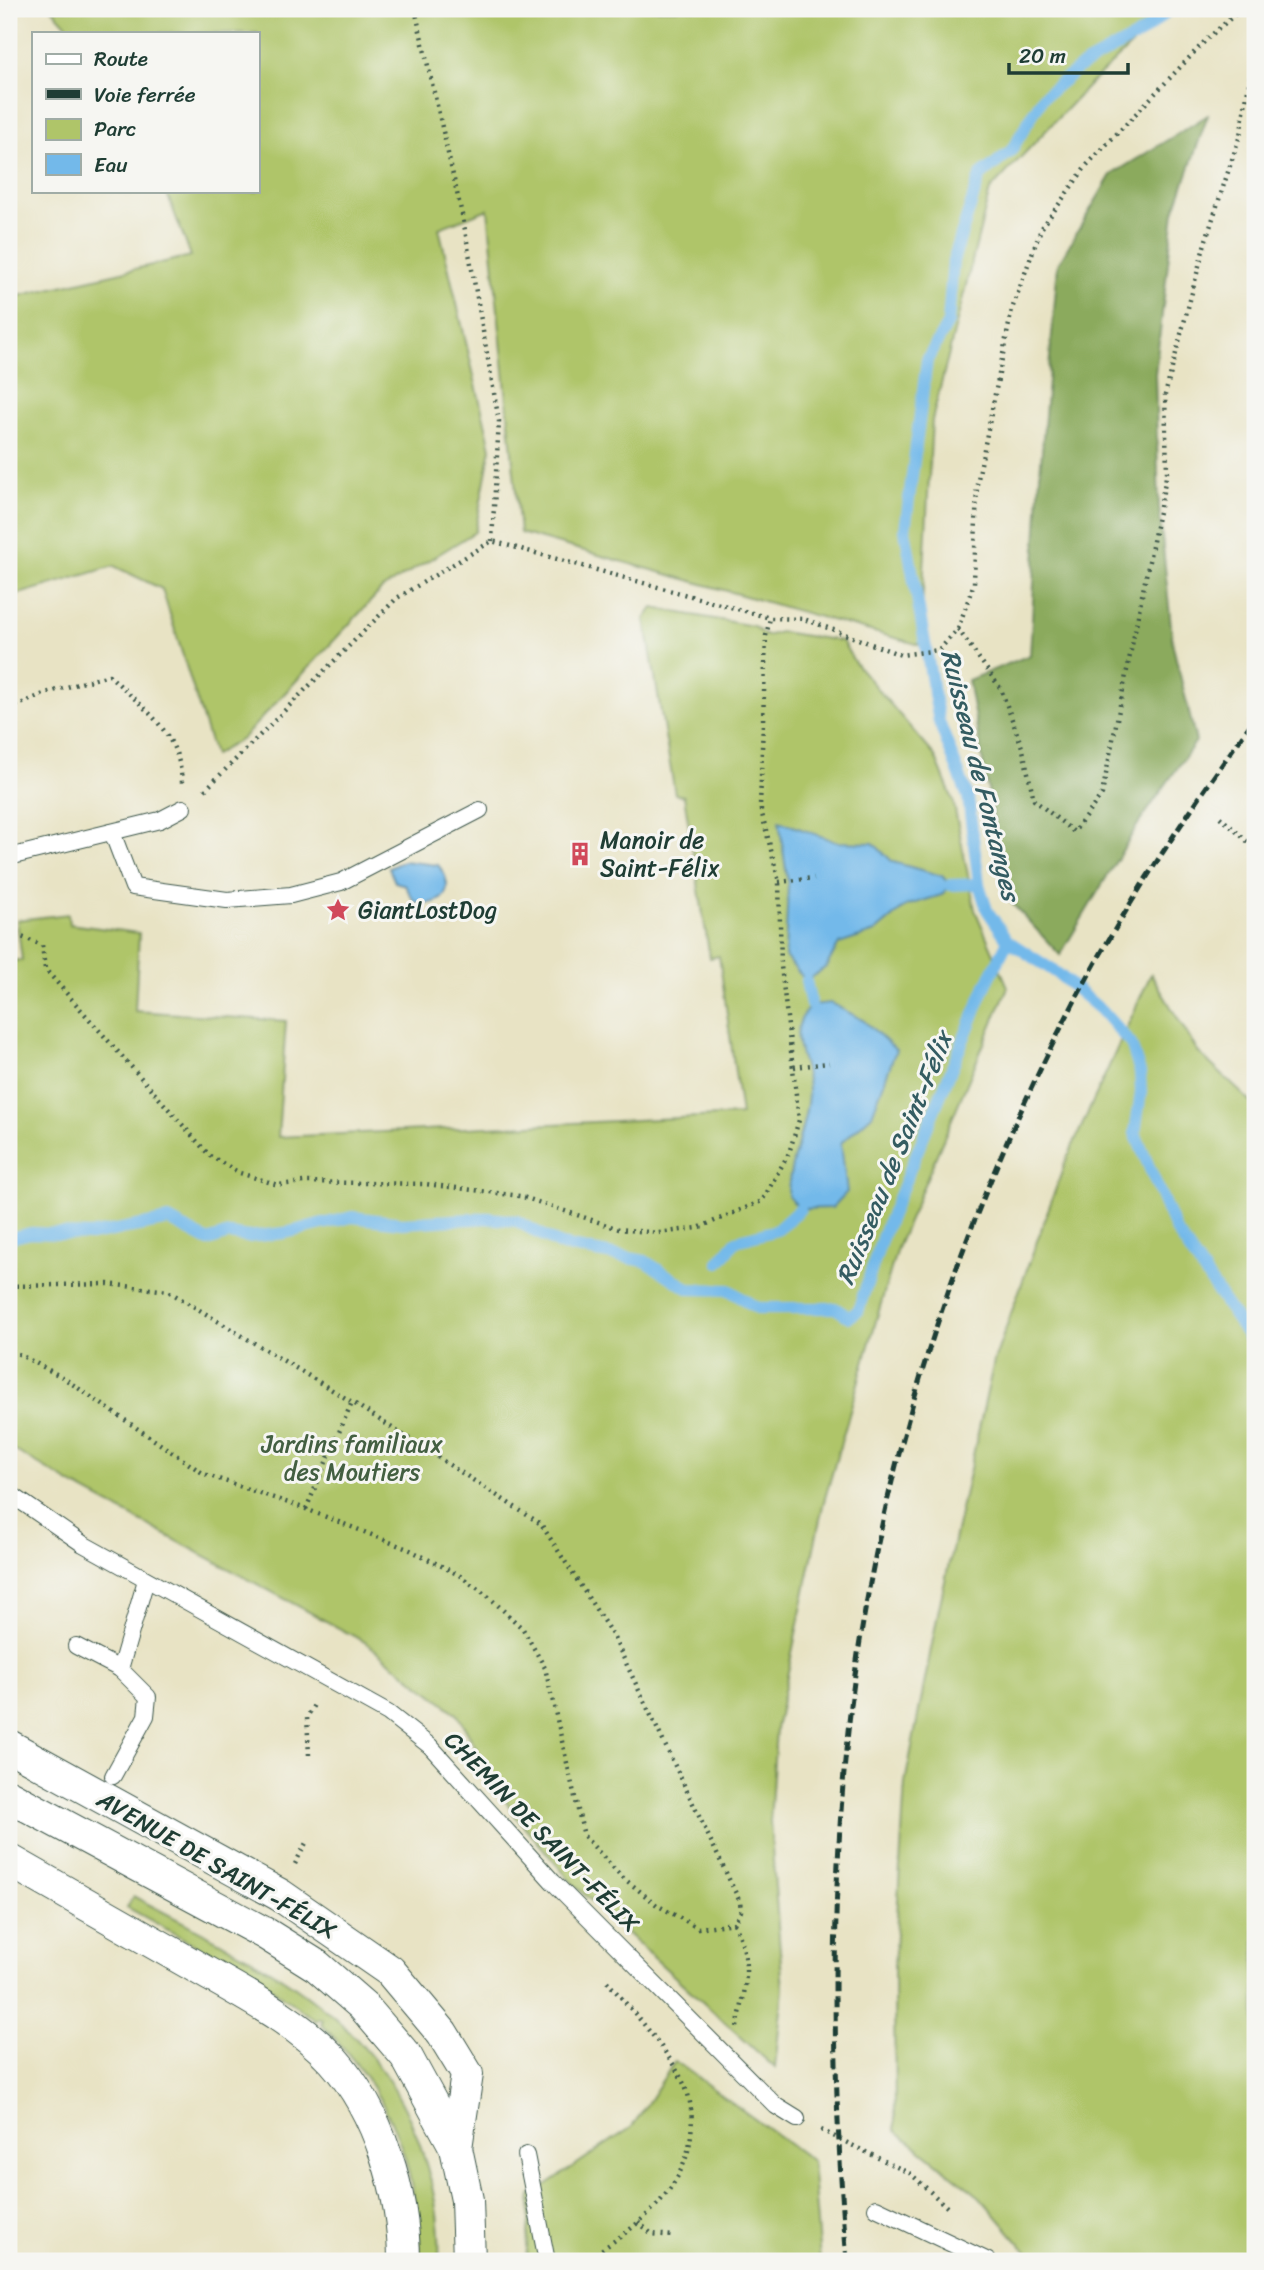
<svg xmlns="http://www.w3.org/2000/svg" width="1264" height="2270" viewBox="0 0 1264 2270" font-family="Sriracha,sans-serif">
<rect width="100%" height="100%" fill="#f6f6f2"/>
<filter id="ink" filterUnits="userSpaceOnUse"><feTurbulence type="fractalNoise" baseFrequency=".0143" numOctaves="2"/><feDisplacementMap in="SourceGraphic" scale="14" xChannelSelector="R" yChannelSelector="G"/><feConvolveMatrix kernelMatrix="1 2 1 2 8 2 1 2 1" color-interpolation-filters="sRGB"/></filter>
<filter id="wash" filterUnits="userSpaceOnUse"><feTurbulence type="fractalNoise" baseFrequency=".00686" numOctaves="4" result="noise"/><feDisplacementMap in="SourceGraphic" scale="28" xChannelSelector="R" yChannelSelector="G"/><feGaussianBlur stdDeviation="1.57" result="paint"/><feColorMatrix in="noise" values="0 0 0 0 0 0 0 0 0 0 0 0 0 0 0 0 0 1.4 0 .05"/><feComposite in="paint" operator="in"/></filter>
<g filter="url(#wash)">
<rect width="100%" height="100%" fill="#e8e3c4"/>
<g fill="#afc569" stroke="#67814e" stroke-width="2">
<polygon points="52,9 1170,9 1089,85 990,190 932,420 920,645 520,533 488,209 439,228 491,448 475,532 382,589 242,739 214,755 162,589 114,566 9,597 9,298 191,256 166,191 257,191 257,33 74,33"/>
<polygon points="653,608 753,626 766,636 780,632 842,641 855,663 935,756 953,800 975,910 1008,987 897,1248 823,1505 776,1729 770,1822 783,1989 775,2068 574,1885 512,1812 457,1714 365,1642 75,1486 9,1447 9,961 22,960 17,920 68,914 69,924 139,933 135,1011 286,1021 278,1137 741,1115 719,956 710,958 684,796 675,794 645,619"/>
<polygon points="1151,974 1198,1052 1255,1106 1255,2261 1035,2261 980,2197 895,2130 894,1967 905,1783 939,1608 994,1361 1065,1163"/>
<path d="M133 1896C258 1963 378 2009 424 2157 434 2189 441 2227 439 2261H421C415 2161 393 2096 321 2024L323 2020 319 2018 316 2021 267 1985 127 1907Z"/>
<polygon points="675,2061 812,2161 820,2261 526,2261 531,2195 632,2127"/>
</g>
<polygon fill="#8baa5d" stroke="#557448" stroke-width="2" points="1208,115 1174,212 1155,374 1159,507 1173,646 1196,741 1137,826 1060,955 1008,899 968,680 1030,655 1040,474 1058,264 1111,175"/>
<g fill="#73b9ea" stroke="#497b8f" stroke-width="2">
<polygon points="779,821 837,842 873,843 893,862 942,876 950,885 942,895 906,906 875,932 839,944 826,967 806,981 785,957 788,884"/>
<path d="M403 861 438 865C458 889 442 910 414 901L405 885 395 882 389 868Z"/>
<path d="M831 1003 863 1020 896 1050 872 1115 841 1143 847 1192 832 1208 800 1209 788 1196C788 1161 807 1128 808 1091 808 1056 782 1037 811 1005Z"/>
</g>
<g fill="none" stroke-linecap="round" stroke-linejoin="round">
<g stroke="#73b9ea" stroke-width="12">
<polyline points="1170,9 1142,33 1080,67 1043,97 1011,151 980,176 953,261 948,323 927,360 905,530 939,722 968,797 979,884 987,910 1008,941 1057,973 1101,1010 1131,1044 1140,1072 1141,1092 1135,1133 1175,1229 1255,1347"/>
<polyline points="950,885 979,884"/>
<polyline points="806,981 811,1005"/>
<polyline points="9,1238 31,1233 90,1235 169,1220 208,1241 229,1234 248,1237 285,1233 352,1217 402,1223 488,1218 517,1221 560,1245 645,1261 689,1289 729,1290 757,1308 835,1308 849,1317 858,1311 884,1232 986,985 1008,941"/>
<polyline points="719,1262 736,1241 777,1230 800,1209"/>
</g>
</g>
</g>
<g filter="url(#ink)">
<g fill="none" stroke-linecap="round" stroke-linejoin="round">
<g stroke="#3d564a" stroke-width="18">
<g id="lane">
<polyline points="112,832 133,887 227,900 291,895 341,882 480,810"/>
<polyline points="9,857 160,820 183,808"/>
<polyline points="9,1493 83,1544 388,1713 430,1746 553,1882 776,2106 797,2119"/>
<polyline points="76,1646 120,1669"/>
<polyline points="113,1776 146,1716 148,1697 120,1669 146,1580"/>
<polyline points="526,2155 547,2261"/>
<polyline points="876,2208 988,2261"/>
</g>
</g>
<g stroke="#3d564a" stroke-width="34">
<g id="street">
<polyline points="9,1746 280,1895 390,1971 442,2033 467,2074 456,2148"/>
<polyline points="9,1796 266,1934 317,1966 363,2006 406,2056 456,2148 467,2200 469,2261"/>
<path d="M9 1860C70 1895 132 1930 193 1965 241 1993 295 2019 333 2060 379 2111 404 2194 404 2261"/>
</g>
</g>
<g stroke="#3d564a" stroke-width="4.5" stroke-dasharray="2 5" stroke-linecap="butt">
<polyline points="415,9 463,219 499,421 492,541"/>
<polyline points="958,629 1001,689 1023,750 1034,800 1074,832 1102,794 1167,472 1165,395 1205,243 1240,135 1255,49"/>
<path d="M9 709 46 693 109 675C143 708 180 732 182 783"/>
<polyline points="205,790 397,598 492,541 770,618 804,619 901,655 939,650 958,629 974,583 977,484 1012,309 1041,229 1087,165 1207,39 1241,9"/>
<polyline points="1220,817 1255,848"/>
<polyline points="779,882 814,878"/>
<polyline points="9,937 19,936 42,945 45,969 210,1156 240,1173 278,1185 304,1182 426,1184 520,1196 619,1229 658,1233 698,1228 762,1201 789,1153 799,1120 781,966 779,882 760,806 766,636 770,618"/>
<polyline points="794,1067 829,1063"/>
<polyline points="9,1286 108,1284 168,1291 352,1402 541,1524 613,1636 740,1902 741,1911 734,1923 698,1928 657,1905 621,1876 584,1836 545,1668 523,1629 489,1597 459,1575 410,1550 306,1509 204,1474 62,1377 9,1349"/>
<polyline points="306,1509 352,1402"/>
<polyline points="309,1755 307,1717 315,1703"/>
<polyline points="295,1864 306,1843"/>
<path d="M734 1923C753 1961 746 1988 737 2027"/>
<polyline points="821,2130 911,2174 949,2209"/>
<polyline points="638,2222 652,2234 674,2236"/>
<path d="M584 2261C631 2231 684 2195 691 2135 693 2114 691 2096 681 2078 662 2042 632 2011 606 1980"/>
</g>
<use href="#lane" stroke="#fff" stroke-width="16"/>
<use href="#street" stroke="#fff" stroke-width="32"/>
<path stroke="#1f3d34" stroke-width="5" stroke-dasharray="10 5" stroke-linecap="butt" d="M847 2261C833 2094 830 1927 845 1761 870 1489 956 1220 1086 980 1136 889 1194 803 1255 718"/>
</g>
</g>
<defs>
<g id="building-bare" transform="scale(1.89)"><path d="M-4-6H4V6H1V3H-1V6H-4ZM-2.5-4.3h1.7v1.8h-1.7ZM.8-4.3h1.7v1.8H.8ZM-2.5-1h1.7V.8h-1.7ZM.8-1h1.7V.8H.8Z" fill="#d1495b" stroke="#f6f6f2" stroke-width="2.5" paint-order="stroke"/></g>
<g id="sight-bare" transform="scale(1.89)"><path d="M0-6L1.8-2.2L6-1.7L2.9 1.2L3.7 5.4L0 3.3L-3.7 5.4L-2.9 1.2L-6-1.7L-1.8-2.2Z" fill="#d1495b" stroke="#f6f6f2" stroke-width="2.5" paint-order="stroke"/></g>
</defs>
<g fill-rule="evenodd">
<use href="#building-bare" x="580" y="854"/>
<use href="#sight-bare" x="338" y="910"/>
</g>
<g text-anchor="middle" stroke-width="6" stroke-linejoin="round" paint-order="stroke">
<g font-size="24" fill="#1f3d34" stroke="#f6f6f2" text-anchor="start">
<text x="600" y="848">Manoir de<tspan x="600" dy="28">Saint-Félix</tspan></text>
<text x="358" y="918">GiantLostDog</text>
</g>
<g font-size="24" fill="#435f41" stroke="#f6f6f2">
<text x="352" y="1452">Jardins familiaux<tspan x="352" dy="28">des Moutiers</tspan></text>
</g>
<g font-size="24" fill="#1f3d34" stroke="#f6f6f2">
<text transform="translate(542 1832) rotate(46)" y="8">CHEMIN DE SAINT-FÉLIX</text>
<text transform="translate(217 1865) rotate(30)" y="8">AVENUE DE SAINT-FÉLIX</text>
</g>
<g font-size="26" font-style="italic" fill="#345c62" stroke="#f6f6f2">
<text transform="translate(981 775) rotate(76)" y="9">Ruisseau de Fontanges</text>
<text transform="translate(894 1158) rotate(-68)" y="9">Ruisseau de Saint-Félix</text>
</g>
</g>
<rect width="1264" height="2270" fill="none" stroke="#f6f6f2" stroke-width="35"/>
<rect x="32" y="32" width="228" height="161" fill="#f6f6f2" stroke="#a0aca6" stroke-width="2"/>
<rect x="46" y="54" width="35" height="10" fill="#ffffff" stroke="#a0aca6" stroke-width="2"/>
<text x="94" y="66" font-size="21" fill="#1f3d34">Route</text>
<rect x="46" y="89" width="35" height="10" fill="#1f3d34" stroke="#a0aca6" stroke-width="2"/>
<text x="94" y="102" font-size="21" fill="#1f3d34">Voie ferrée</text>
<rect x="46" y="119" width="35" height="21" fill="#afc569" stroke="#a0aca6" stroke-width="2"/>
<text x="94" y="136" font-size="21" fill="#1f3d34">Parc</text>
<rect x="46" y="154" width="35" height="21" fill="#73b9ea" stroke="#a0aca6" stroke-width="2"/>
<text x="94" y="172" font-size="21" fill="#1f3d34">Eau</text>
<path d="M1009 63v10h119v-10" fill="none" stroke="#1f3d34" stroke-width="3.5"/>
<text x="1019" y="63" font-size="21" fill="#1f3d34" stroke="#f6f6f2" stroke-width="5" paint-order="stroke">20 m</text>
</svg>
